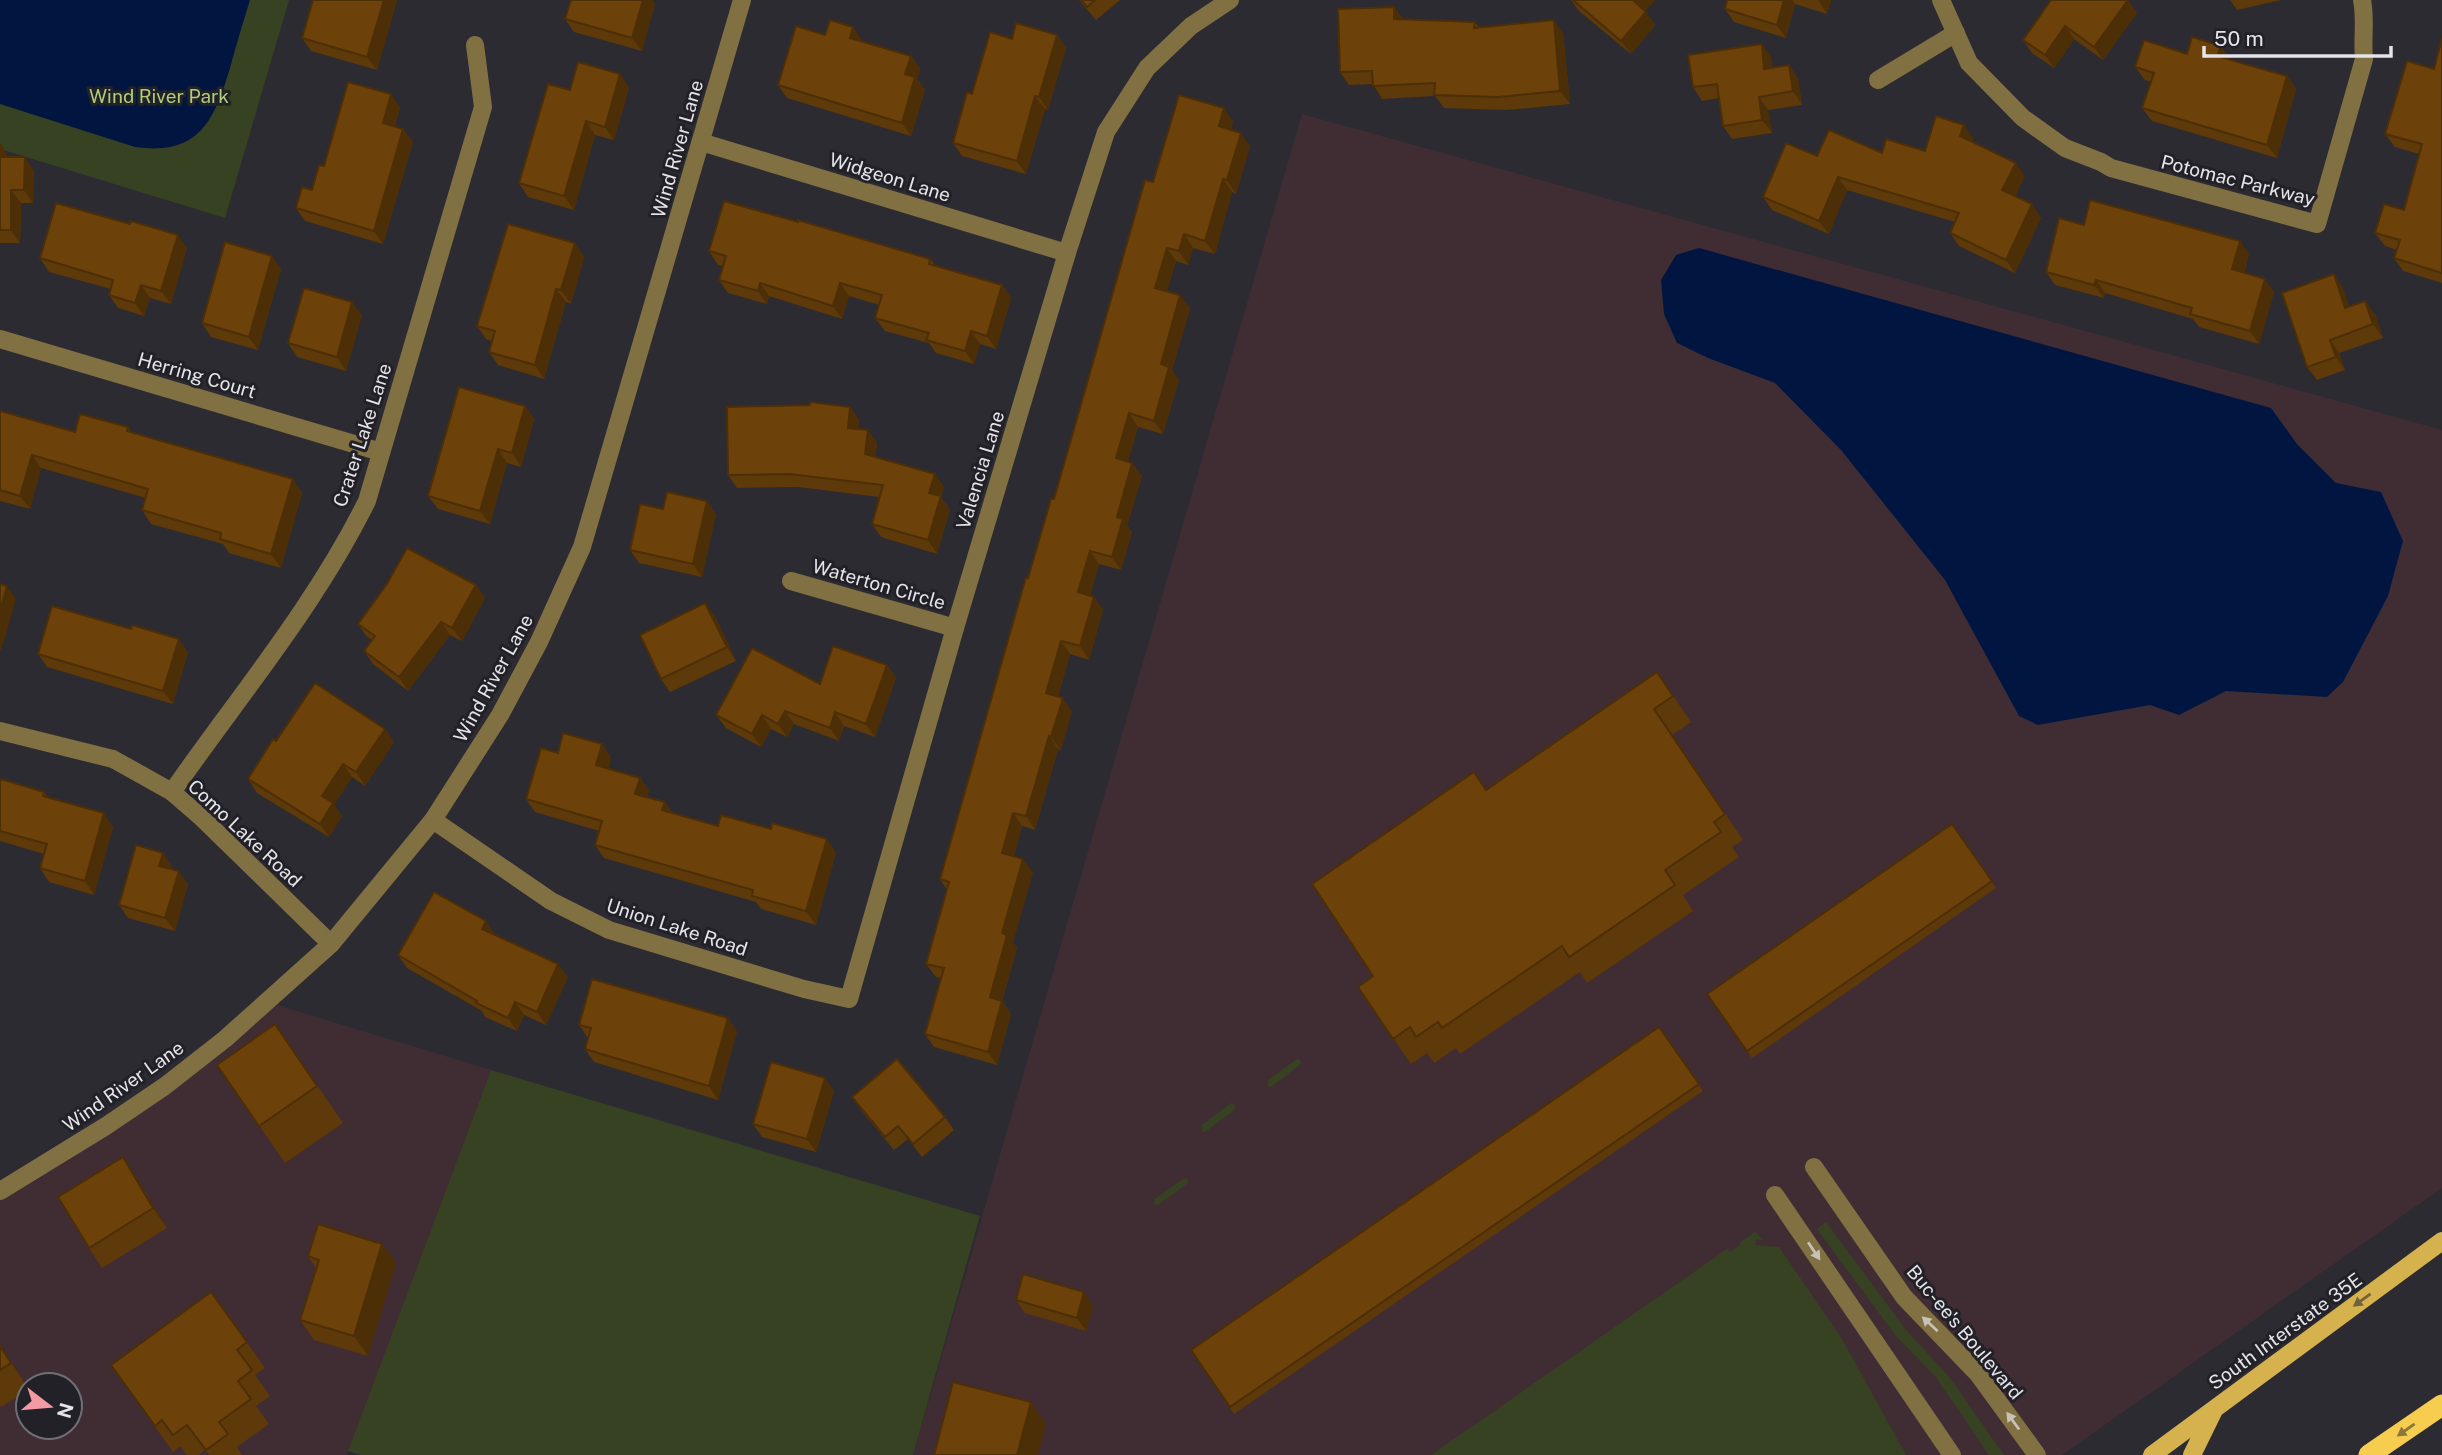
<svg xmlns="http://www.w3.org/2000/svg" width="2442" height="1455" viewBox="0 0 2442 1455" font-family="'Public Sans',sans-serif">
<rect width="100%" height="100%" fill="#2c2b32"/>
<g fill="#402d34" fill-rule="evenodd">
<polygon points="1302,114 2442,430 2442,1188 2062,1455 913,1455"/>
<path d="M267 1002 491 1070 347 1455H0V1191L106 1126ZM28 1385H70V1427H28Z"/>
</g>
<g fill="#364221">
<polygon points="0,0 289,0 225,218 0,149"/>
<polygon points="1297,1059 1300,1060 1301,1064 1271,1087 1267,1085 1268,1080"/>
<polygon points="491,1070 980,1216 913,1455 361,1455 348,1451"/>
<polygon points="1231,1103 1236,1106 1233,1111 1205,1132 1202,1131 1202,1125"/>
<polygon points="1184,1178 1187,1179 1188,1183 1158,1205 1154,1204 1155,1199"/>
<polygon points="1826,1222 1906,1330 1950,1378 2004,1455 1989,1455 1935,1376 1896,1336 1817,1229"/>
<polygon points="1755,1232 1763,1240 1756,1239 1755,1245 1779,1247 1842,1339 1906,1455 1431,1455 1727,1249 1730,1252 1740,1245 1740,1242"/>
</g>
<g fill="#001641">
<path d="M0 0H250C243 23 236 45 230 68 214 121 199 156 135 147L0 104Z"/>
<polygon points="1699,248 2271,408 2297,444 2336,483 2381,492 2403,541 2388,596 2343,682 2327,697 2226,691 2179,715 2150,705 2038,725 2019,716 1945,580 1841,450 1775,383 1708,358 1677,343 1664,314 1661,280 1676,255"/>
</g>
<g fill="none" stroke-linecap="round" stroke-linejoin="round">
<g stroke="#807042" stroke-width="18">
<path d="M1941 0 1969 63 2023 118 2065 148 2101 162 2111 168 2317 224 2364 59C2362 39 2366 20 2362 0"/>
<polyline points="1878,80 1956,33"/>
<polyline points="701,142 1067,253"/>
<polyline points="0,339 381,452"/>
<polyline points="791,581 955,628"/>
<polyline points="0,731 113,759 172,792 202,818 331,944"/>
<path d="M172 792C239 696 315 606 367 501L483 107 475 45"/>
<polyline points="433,820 551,901 609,930 804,989 849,999 955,628 1067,253 1106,132 1147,68 1191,26 1230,0"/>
<polyline points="1814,1167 1904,1297 1978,1374 2037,1455"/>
<polyline points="0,1191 106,1126 165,1086 225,1039 331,944 433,820 500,715 539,642 582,547 742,0"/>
<polyline points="1775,1195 1952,1455"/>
</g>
<g stroke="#d5b24d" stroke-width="18">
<polyline points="2152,1455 2442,1241"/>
<polyline points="2192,1455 2213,1412"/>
</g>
<polyline stroke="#f6cd4e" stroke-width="21" points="2369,1455 2442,1405"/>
</g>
<g fill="#5e3909">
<polygon points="313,0 397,0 377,70 311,51 302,38"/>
<polygon points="571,0 652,0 655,4 642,51 574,32 565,19"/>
<polygon points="1079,0 1120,0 1096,20"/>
<polygon points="1571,0 1655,0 1645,11 1655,25 1631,54 1579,11"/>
<polygon points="1727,0 1831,0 1827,14 1795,4 1786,38 1734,22 1725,9"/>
<polygon points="2128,0 2137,13 2103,60 2074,39 2054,68 2032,53 2023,40"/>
<polygon points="2230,0 2281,0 2237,10"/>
<polygon points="1394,7 1403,19 1475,22 1479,27 1563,33 1570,104 1507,110 1444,108 1435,96 1382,99 1373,84 1349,85 1340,72"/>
<polygon points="825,35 862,40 862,42 911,56 920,69 917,79 925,90 911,136 787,98 778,85"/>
<polygon points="1057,35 1066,48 1048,110 1045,109 1026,174 962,156 953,143 972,94 1012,39"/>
<polygon points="2442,38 2442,283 2403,271 2394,258 2397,250 2385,246 2375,233 2404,210 2419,154 2395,147 2385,134 2434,69"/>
<polygon points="2187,54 2230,59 2229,60 2287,76 2296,89 2277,158 2152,121 2142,108 2151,82 2145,80 2135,67"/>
<polygon points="1771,57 1772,68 1798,78 1802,105 1768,110 1772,133 1732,139 1723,126 1719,98 1702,101 1693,87"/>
<polygon points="620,74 629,88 614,140 595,135 574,210 528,197 519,183 570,90"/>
<polygon points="400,107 395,126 403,129 413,142 383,244 305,221 296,208 312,190 324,166"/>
<polygon points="1233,121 1231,130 1250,146 1236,194 1232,192 1215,254 1193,248 1188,265 1176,261 1167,291 1190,308 1172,370 1179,380 1163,434 1138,427 1128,461 1132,463 1142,476 1127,526 1132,532 1121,570 1099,564 1090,596 1094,597 1103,610 1089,660 1070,654 1058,697 1072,711 1061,750 1058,749 1035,830 1022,826 1014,856 1033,872 1013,942 1017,948 1002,1001 1011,1014 997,1065 934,1047 925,1034 941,978 936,977 926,964 947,890 940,879 1028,578 1153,182"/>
<polygon points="1973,138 1972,142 2025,176 2015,196 2041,218 2015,273 1959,246 1950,233 1955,222 1847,190 1829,234 1772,210 1763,197 1817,156 1925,151"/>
<polygon points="0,143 7,154 7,157 34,171 33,203 21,203 20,243 0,243"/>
<polygon points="2084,225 2249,254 2244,273 2274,292 2259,344 2199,327 2193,319 2105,293 2104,298 2055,285 2046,272"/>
<polygon points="187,248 171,304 150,298 144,316 118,308 109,295 111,289 49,272 40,258"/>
<polygon points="709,251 930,259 935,265 1002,285 1011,298 996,349 980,344 974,364 936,353 929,343 885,331 875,318 879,305 849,296 842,319 769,296 767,304 728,293 719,280 723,266 718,265"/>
<polygon points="272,256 281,269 258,350 211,337 202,323"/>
<polygon points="584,257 571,304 566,302 544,379 498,365 489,352 492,341 486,339 477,326"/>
<polygon points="2343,288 2349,307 2375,314 2383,338 2339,353 2345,370 2317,380 2307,367"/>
<polygon points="362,315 346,371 297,357 288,343"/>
<polygon points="525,406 534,419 521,467 507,463 490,524 438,509 428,496"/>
<polygon points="850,407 859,420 858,429 868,430 877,443 875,457 935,474 944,487 941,497 950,510 937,554 881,537 872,524 879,497 798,487 737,488 728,475"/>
<polygon points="0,411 75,432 128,427 131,432 293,479 302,493 281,568 229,553 223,544 151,524 142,510 146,498 41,468 30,509 0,501"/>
<polygon points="663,509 716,514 702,577 639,563 630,550"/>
<polygon points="476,585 485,598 462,641 450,635 408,691 373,664 364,651 372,640 367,637 358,624"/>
<polygon points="715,616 736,661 670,692 661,679"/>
<polygon points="188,652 173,704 47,667 38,654"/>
<polygon points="887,665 896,678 875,737 844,726 839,741 794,724 787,737 771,729 761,747 726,728 716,715"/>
<polygon points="1657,672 1691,722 1672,735 1743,840 1732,847 1739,857 1683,895 1693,911 1587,983 1580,972 1460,1054 1456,1048 1434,1063 1427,1053 1411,1064 1358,987 1373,976 1486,789"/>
<polygon points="385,729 394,742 365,786 352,777 334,805 342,816 329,837 257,793 248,779 276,741"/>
<polygon points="602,744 611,758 608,769 640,778 649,791 647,797 665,802 672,812 718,826 836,852 816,925 761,909 756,902 604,858 595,845 599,831 535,812 526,799 558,753"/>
<polygon points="0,783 44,792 48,797 113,827 94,895 49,882 40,868 44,854 0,841"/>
<polygon points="1952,824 1996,888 1752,1058 1707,994"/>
<polygon points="172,866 171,869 188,884 175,931 128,918 119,905"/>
<polygon points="486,921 495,935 568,977 546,1025 524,1015 517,1031 485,1017 482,1011 407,968 398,955"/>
<polygon points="275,1024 343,1123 285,1163 217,1065"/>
<polygon points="579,1025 737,1031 718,1100 594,1062 585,1049 588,1038"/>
<polygon points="1659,1027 1703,1091 1234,1414 1191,1350"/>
<polygon points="825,1078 834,1091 816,1152 762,1137 753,1124"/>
<polygon points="852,1097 945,1117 954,1130 922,1157 908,1139 894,1150 861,1110"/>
<polygon points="136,1177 167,1228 102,1268 89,1248"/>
<polygon points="382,1244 396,1263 368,1356 314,1340 300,1320 316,1268 308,1256"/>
<polygon points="211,1292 265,1368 255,1375 270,1396 256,1406 269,1424 237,1447 242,1455 209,1455 205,1450 199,1455 187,1455 180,1446 173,1452 111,1365"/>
<polygon points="1016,1300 1093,1306 1086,1331 1025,1313"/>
<polygon points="0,1344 28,1388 28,1390 1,1407 0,1405"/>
</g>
<g fill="#4c2e07">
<polygon points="384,0 397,0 377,70 367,57"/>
<polygon points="643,0 652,0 655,4 642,51 632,38"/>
<polygon points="1635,0 1655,0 1643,14 1634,1"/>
<polygon points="1784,0 1793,0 1795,4 1786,38 1777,25"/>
<polygon points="1818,0 1831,0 1827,14"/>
<polygon points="2128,0 2137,13 2103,60 2094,47"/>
<polygon points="1394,7 1403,20 1394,19"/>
<polygon points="1646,12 1655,25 1631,54 1621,41"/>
<polygon points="1554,20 1563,33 1570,104 1560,91"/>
<polygon points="2065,26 2074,39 2054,68 2045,55"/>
<polygon points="853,27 862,40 859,51 850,38"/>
<polygon points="1057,35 1066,48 1048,110 1039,97"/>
<polygon points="1762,44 1771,57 1773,82 1764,69"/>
<polygon points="2221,46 2230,59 2226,69 2217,56"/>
<polygon points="911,56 920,69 917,79 925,90 911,136 902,123 905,74"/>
<polygon points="1789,65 1798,78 1802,105 1793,91"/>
<polygon points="620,74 629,88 614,140 605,127"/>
<polygon points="2287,76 2296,89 2277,158 2267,145"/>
<polygon points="391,94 400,107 392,136 383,123"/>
<polygon points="1035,96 1045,109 1026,174 1017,161"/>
<polygon points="1759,97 1768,110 1772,133 1762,120"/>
<polygon points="1224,108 1233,121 1228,140 1219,126"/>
<polygon points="586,121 595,135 574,210 564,196"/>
<polygon points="1964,125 1973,138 1969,149 1960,136"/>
<polygon points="403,129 413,142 383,244 374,231"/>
<polygon points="1241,133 1250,146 1236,194 1227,180"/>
<polygon points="0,143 7,154 7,170 0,160"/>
<polygon points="25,157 34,171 33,203 24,190"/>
<polygon points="2016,163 2025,176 2012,204 2002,190"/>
<polygon points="1838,177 1847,190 1829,234 1819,221"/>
<polygon points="1223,179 1232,192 1215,254 1205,241"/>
<polygon points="11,190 21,203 20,243 11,230"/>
<polygon points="2032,204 2041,218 2015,273 2006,260"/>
<polygon points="1184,234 1193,248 1188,265 1179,251"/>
<polygon points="178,235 187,248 171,304 161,291"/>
<polygon points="2240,241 2249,254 2241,282 2232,269"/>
<polygon points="575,243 584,257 571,304 561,290"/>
<polygon points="1167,248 1176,261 1164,301 1155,288"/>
<polygon points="272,256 281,269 258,350 249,337"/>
<polygon points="2334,274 2343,288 2354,321 2345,308"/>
<polygon points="2265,279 2274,292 2259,344 2250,331"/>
<polygon points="2096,280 2105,293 2104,298 2094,285"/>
<polygon points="760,283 769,296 767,304 758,291"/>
<polygon points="840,283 849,296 842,319 833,306"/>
<polygon points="141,285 150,298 144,316 135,303"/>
<polygon points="1002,285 1011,298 996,349 987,336"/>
<polygon points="556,289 566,302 544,379 535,365"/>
<polygon points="1180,295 1190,308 1172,370 1179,380 1163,434 1154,421 1161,364"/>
<polygon points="2365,301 2375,314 2383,338 2373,324"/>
<polygon points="352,302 362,315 346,371 337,357"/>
<polygon points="971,331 980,344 974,364 965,351"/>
<polygon points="2330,340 2339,353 2345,370 2336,357"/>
<polygon points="525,406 534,419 521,467 512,453"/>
<polygon points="850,407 859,420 857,441 848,428"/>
<polygon points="1129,413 1138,427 1125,471 1116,458"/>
<polygon points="868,430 877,443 874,467 865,454"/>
<polygon points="498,449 507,463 490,524 480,511"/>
<polygon points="32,455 41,468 30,509 20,496"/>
<polygon points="1132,463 1142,476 1127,526 1132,532 1121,570 1112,557 1117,517"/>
<polygon points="935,474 944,487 941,497 950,510 937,554 928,540 929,493"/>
<polygon points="293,479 302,493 281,568 271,554"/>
<polygon points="707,501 716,514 702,577 693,564"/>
<polygon points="1090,551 1099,564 1087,605 1078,592"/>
<polygon points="476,585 485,598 462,641 452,628"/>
<polygon points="7,586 16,599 1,651 0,649 0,611"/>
<polygon points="1094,597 1103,610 1089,660 1080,646"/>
<polygon points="705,603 715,616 736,661 727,647"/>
<polygon points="441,622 450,635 408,691 399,677"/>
<polygon points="179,639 188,652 173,704 163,691"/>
<polygon points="1061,641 1070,654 1055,707 1046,693"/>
<polygon points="887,665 896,678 875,737 866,724"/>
<polygon points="1063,698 1072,711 1061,750 1051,737"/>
<polygon points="785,711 794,724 787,737 778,724"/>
<polygon points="835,712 844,726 839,741 830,728"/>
<polygon points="762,715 771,729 761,747 752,734"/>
<polygon points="385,729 394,742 365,786 356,772"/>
<polygon points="1049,736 1058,749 1035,830 1026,816"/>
<polygon points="602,744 611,758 605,778 596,765"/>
<polygon points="343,764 352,777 334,805 342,816 329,837 320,824 322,796"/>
<polygon points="640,778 649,791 644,807 635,794"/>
<polygon points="665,802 674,816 662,810"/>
<polygon points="104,813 113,827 94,895 85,881"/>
<polygon points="1013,813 1022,826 1011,866 1002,853"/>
<polygon points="827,839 836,852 816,925 806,911"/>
<polygon points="163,853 172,866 168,879 159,866"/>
<polygon points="1023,859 1033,872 1013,942 1017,948 999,1010 990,997 1002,933"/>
<polygon points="179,871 188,884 175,931 165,918"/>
<polygon points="486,921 495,935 482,929"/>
<polygon points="558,964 568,977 546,1025 537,1012"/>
<polygon points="1002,1001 1011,1014 997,1065 988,1052"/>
<polygon points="515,1002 524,1015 517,1031 508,1018"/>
<polygon points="728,1018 737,1031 718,1100 709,1086"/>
<polygon points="825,1078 834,1091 816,1152 807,1139"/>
<polygon points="123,1157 136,1177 167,1228 153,1208"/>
<polygon points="382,1244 396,1263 368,1356 354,1336"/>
<polygon points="1084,1292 1093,1306 1086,1331 1077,1318"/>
<polygon points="0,1344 28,1388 0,1346"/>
<polygon points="1031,1402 1046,1424 1038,1455 1017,1455"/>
</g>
<g fill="#6d420a" stroke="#4c2e07" stroke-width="2">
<polygon points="313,0 384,0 367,57 302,38"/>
<polygon points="571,0 643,0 632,38 565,19"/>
<polygon points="1081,0 1095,0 1087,7"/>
<polygon points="1573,0 1635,0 1634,1 1646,12 1621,41"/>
<polygon points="1727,0 1784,0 1777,25 1725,9"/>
<polygon points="2051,0 2128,0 2094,47 2065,26 2045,55 2023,40"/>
<polygon points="1394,7 1394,19 1475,22 1474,28 1554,20 1560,91 1498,97 1434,95 1435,83 1373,86 1372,71 1340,72 1338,9"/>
<polygon points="830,20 853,27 850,38 911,56 905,74 915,77 902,123 778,85 796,26 825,35"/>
<polygon points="1016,23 1057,35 1039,97 1035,96 1017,161 953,143 967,92 972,94 990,32 1012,39"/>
<polygon points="2192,37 2221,46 2217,56 2287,76 2267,145 2142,108 2154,73 2135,67 2144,40 2187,54"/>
<polygon points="2442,38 2442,273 2394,258 2400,240 2375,233 2384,204 2404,210 2422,144 2385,134 2407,61 2434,69"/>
<polygon points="1762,44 1764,69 1789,65 1793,91 1759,97 1762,120 1723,126 1717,84 1693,87 1688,55"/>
<polygon points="578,62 620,74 605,127 586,121 564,196 519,183 548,84 570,90"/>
<polygon points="348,82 391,94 383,123 403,129 374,231 296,208 302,187 312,190 319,165 324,166"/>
<polygon points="1179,95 1224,108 1219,126 1241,133 1227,180 1223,179 1205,241 1184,234 1179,251 1167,248 1155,288 1180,295 1161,364 1169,367 1154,421 1129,413 1116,458 1132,463 1117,517 1123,519 1112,557 1090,551 1078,592 1094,597 1080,646 1061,641 1046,693 1063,698 1051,737 1049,736 1026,816 1013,813 1002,853 1023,859 1002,933 1007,935 990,997 1002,1001 988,1052 925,1034 944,968 926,964 949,882 940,879 1026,577 1028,578 1051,499 1054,499 1145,180 1153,182"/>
<polygon points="1936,116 1964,125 1960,136 2016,163 2002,190 2032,204 2006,260 1950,233 1959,213 1838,177 1819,221 1763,197 1786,143 1817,156 1829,130 1882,153 1886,139 1925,151"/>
<polygon points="0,157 25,157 24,190 11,190 11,230 0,230"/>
<polygon points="2090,200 2240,241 2232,269 2265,279 2250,331 2190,314 2192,308 2096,280 2094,285 2046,272 2059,218 2084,225"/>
<polygon points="724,201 798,222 798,220 930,259 929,264 1002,285 987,336 971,331 965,351 926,340 929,333 875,318 882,295 840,283 833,306 760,283 758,291 719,280 726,256 709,251"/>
<polygon points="56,203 130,224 131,221 178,235 161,291 141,285 135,303 109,295 113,280 40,258"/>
<polygon points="508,224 575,243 561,290 556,289 535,365 489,352 495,331 477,326"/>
<polygon points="225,242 272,256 249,337 202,323"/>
<polygon points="2334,274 2345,308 2365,301 2373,324 2330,340 2336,357 2307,367 2282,293"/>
<polygon points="304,288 352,302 337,357 288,343"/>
<polygon points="459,387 525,406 512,453 498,449 480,511 428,496"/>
<polygon points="810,402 850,407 848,428 868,430 865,454 935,474 929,493 941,496 928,540 872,524 883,485 789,474 728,475 727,407 810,405"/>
<polygon points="0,411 75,432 80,414 128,427 127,431 293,479 271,554 220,539 221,533 142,510 148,489 32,455 20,496 0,490"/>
<polygon points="667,492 707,501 693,564 630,550 640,504 663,509"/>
<polygon points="407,548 476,585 452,628 441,622 399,677 364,651 375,636 358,624 387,584"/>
<polygon points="0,584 7,586 0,611"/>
<polygon points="705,603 727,647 661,679 640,635"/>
<polygon points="52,606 131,629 132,625 179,639 163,691 38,654"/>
<polygon points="833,646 887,665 866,724 835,712 830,728 785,711 778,724 762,715 752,734 716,715 752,648 820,684"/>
<polygon points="1657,672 1673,696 1654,709 1725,814 1714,822 1721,832 1665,870 1675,885 1569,957 1562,946 1442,1028 1438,1022 1416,1037 1410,1027 1393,1039 1358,987 1373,976 1312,884 1474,772 1486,790"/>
<polygon points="315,683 385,729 356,772 343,764 322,796 333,803 320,824 248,779 273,739 276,741"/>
<polygon points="563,733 602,744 596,765 640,778 635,794 665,802 662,810 718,826 721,815 771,829 772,823 827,839 806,911 752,896 753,890 595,845 602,821 526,799 541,748 558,753"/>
<polygon points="1,779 44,792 43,796 104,813 85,881 40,868 47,844 0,831 0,783"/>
<polygon points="1952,824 1992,881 1747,1051 1707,994"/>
<polygon points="136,845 163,853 159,866 179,871 165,918 119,905"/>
<polygon points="434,892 486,921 482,929 558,964 537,1012 515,1002 508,1018 476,1003 477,1001 398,955"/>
<polygon points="592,979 728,1018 709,1086 585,1049 591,1028 579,1025"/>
<polygon points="275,1024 317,1086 259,1126 217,1065"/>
<polygon points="1659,1027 1699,1084 1230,1407 1191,1350"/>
<polygon points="897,1059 945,1117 913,1144 898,1126 885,1137 852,1097"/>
<polygon points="771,1062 825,1078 807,1139 753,1124"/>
<polygon points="123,1157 153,1208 89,1248 58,1197"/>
<polygon points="318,1224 382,1244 354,1336 300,1320 319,1260 308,1256"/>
<polygon points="1023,1274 1084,1292 1077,1318 1016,1300"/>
<polygon points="211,1292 247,1342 237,1350 252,1370 238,1381 251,1399 219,1422 228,1434 206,1450 187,1425 173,1435 162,1420 155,1426 111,1365"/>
<polygon points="0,1346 11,1363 0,1370"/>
<polygon points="953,1382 1031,1402 1017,1455 934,1455"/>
</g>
<defs><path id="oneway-solid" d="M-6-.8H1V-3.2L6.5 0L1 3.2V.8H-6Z" transform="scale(1.75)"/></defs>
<g fill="#c7c1b7">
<use href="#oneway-solid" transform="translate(1814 1251) rotate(56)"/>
<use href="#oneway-solid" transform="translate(1930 1324) rotate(-137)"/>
<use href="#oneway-solid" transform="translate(2013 1421) rotate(-126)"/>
</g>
<use fill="#736239" href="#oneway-solid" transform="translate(2362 1300) rotate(144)"/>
<use fill="#8c773b" href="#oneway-solid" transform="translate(2406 1430) rotate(145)"/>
<g text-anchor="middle" stroke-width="6" stroke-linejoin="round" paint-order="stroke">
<g font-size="19" fill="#aecf79" stroke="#222128">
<text x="159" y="103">Wind River Park</text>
</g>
<g font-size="19" fill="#e5e4e9" stroke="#222128">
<text transform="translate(677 149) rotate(-74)" y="7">Wind River Lane</text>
<text transform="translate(890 177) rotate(17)" y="7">Widgeon Lane</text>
<text transform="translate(2238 180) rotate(14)" y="7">Potomac Parkway</text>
<text transform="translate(197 375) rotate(16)" y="7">Herring Court</text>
<text transform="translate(362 435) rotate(-72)" y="7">Crater Lake Lane</text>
<text transform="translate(980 470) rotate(-73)" y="7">Valencia Lane</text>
<text transform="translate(879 584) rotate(16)" y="7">Waterton Circle</text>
<text transform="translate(493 678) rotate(-61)" y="7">Wind River Lane</text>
<text transform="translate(245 833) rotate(43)" y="7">Como Lake Road</text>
<text transform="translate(677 927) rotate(18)" y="7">Union Lake Road</text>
<text transform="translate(123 1086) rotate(-35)" y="7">Wind River Lane</text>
<text transform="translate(2285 1331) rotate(-36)" y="7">South Interstate 35E</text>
<text transform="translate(1965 1332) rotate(50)" y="7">Buc-ee's Boulevard</text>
</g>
</g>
<g transform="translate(49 1406) rotate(106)"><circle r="33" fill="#222128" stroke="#706f75" stroke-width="2"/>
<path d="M0-5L12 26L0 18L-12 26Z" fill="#f49aa4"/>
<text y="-10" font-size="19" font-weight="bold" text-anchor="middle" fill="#e5e4e9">N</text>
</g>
<path d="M2204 46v10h187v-10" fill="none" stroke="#e5e4e9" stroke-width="3.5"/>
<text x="2214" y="46" font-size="21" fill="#e5e4e9" stroke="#222128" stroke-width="5" paint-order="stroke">50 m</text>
</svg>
